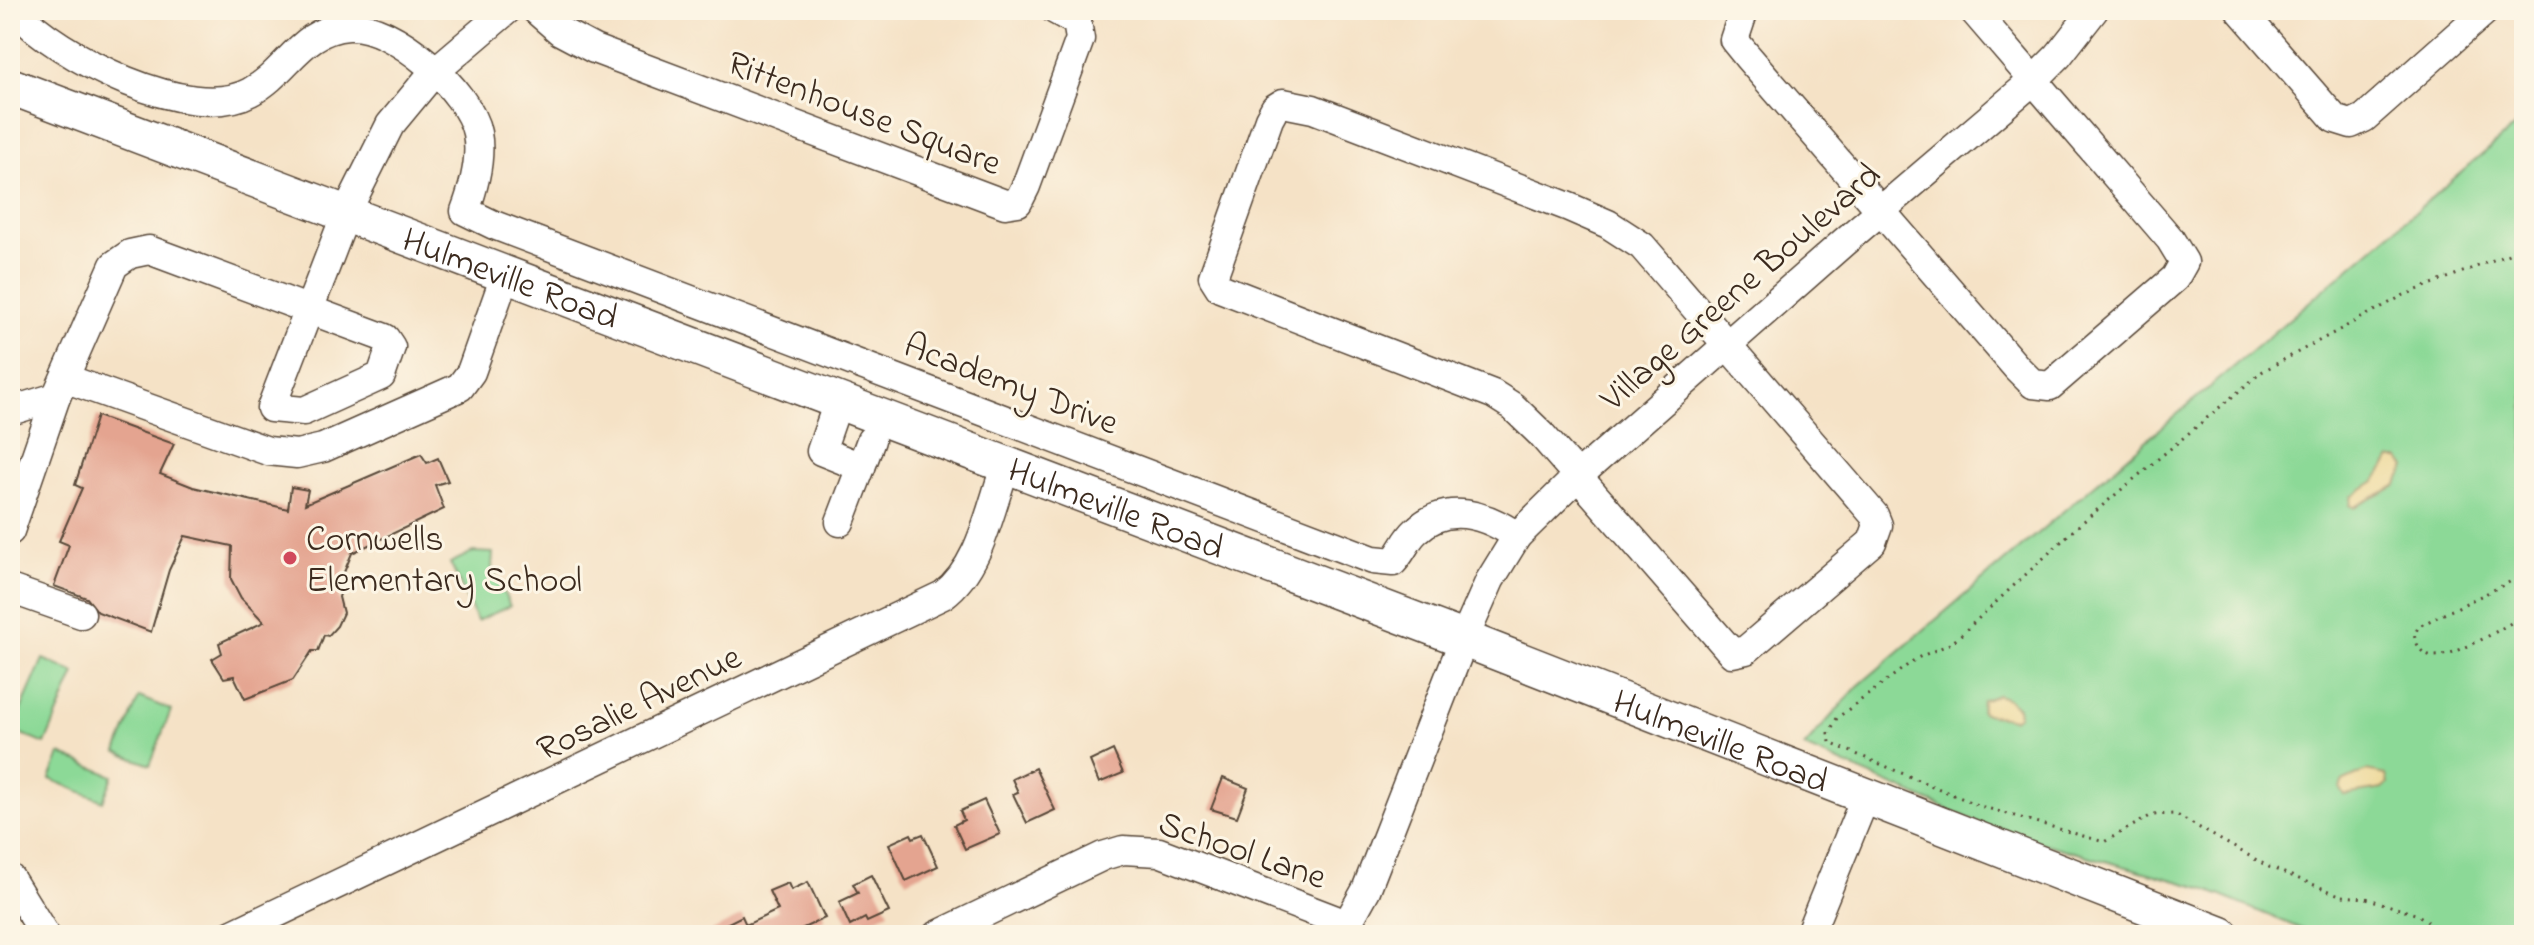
<svg xmlns="http://www.w3.org/2000/svg" width="2534" height="945" viewBox="0 0 2534 945" font-family="'Indie Flower',sans-serif">
<rect width="100%" height="100%" fill="#fcf5e5"/>
<filter id="ink" filterUnits="userSpaceOnUse"><feTurbulence type="fractalNoise" baseFrequency=".0125" numOctaves="2"/><feDisplacementMap in="SourceGraphic" scale="16" xChannelSelector="R" yChannelSelector="G"/><feConvolveMatrix kernelMatrix="1 2 1 2 8 2 1 2 1" color-interpolation-filters="sRGB"/></filter>
<filter id="wash" filterUnits="userSpaceOnUse"><feTurbulence type="fractalNoise" baseFrequency=".006" numOctaves="4" result="noise"/><feDisplacementMap in="SourceGraphic" scale="32" xChannelSelector="R" yChannelSelector="G"/><feGaussianBlur stdDeviation="1.8" result="paint"/><feColorMatrix in="noise" values="0 0 0 0 0 0 0 0 0 0 0 0 0 0 0 0 0 1.4 0 .05"/><feComposite in="paint" operator="in"/></filter>
<g filter="url(#wash)">
<rect width="100%" height="100%" fill="#f5e2c6"/>
<g fill="#8cd997" stroke="#64825a" stroke-width="2">
<polygon points="2524,119 2524,935 2316,935 2202,888 1998,831 1804,747 1858,686"/>
<polygon points="473,552 493,553 492,568 510,606 477,621 450,563"/>
<polygon points="43,659 75,673 45,744 12,730"/>
<polygon points="139,697 171,710 150,765 117,752"/>
<polygon points="60,754 113,776 103,801 50,779"/>
</g>
<g fill="#eeda9e" stroke="#94825e" stroke-width="2">
<polygon points="2391,459 2400,459 2406,467 2396,486 2355,507 2350,506 2352,496 2375,481"/>
<polygon points="1997,695 2008,699 2018,708 2019,715 2013,719 1981,713 1982,701"/>
<polygon points="2366,771 2386,775 2388,784 2382,789 2344,795 2340,789 2342,782"/>
</g>
<g id="blocks">
<g fill="#e4a490">
<polygon points="97,416 174,444 160,474 193,487 288,509 291,487 308,490 305,504 421,454 427,463 438,458 448,481 435,485 444,509 352,553 342,577 345,580 339,597 343,613 337,626 328,636 324,635 318,651 312,651 293,680 245,699 234,676 224,678 212,659 222,653 219,643 264,622 241,598 231,579 232,546 185,536 169,570 151,632 98,612 87,598 54,586 69,545 59,541 82,488 75,485"/>
<polygon points="1113,750 1123,773 1099,783 1090,761"/>
<polygon points="1035,768 1055,810 1027,823 1013,794 1018,792 1012,779"/>
<polygon points="1223,778 1248,788 1237,817 1211,809"/>
<polygon points="984,800 1000,834 965,849 954,825 964,820 960,811"/>
<polygon points="911,834 913,838 923,834 938,866 906,881 889,844"/>
<polygon points="871,875 889,912 867,922 865,918 850,926 839,902 858,893 853,884"/>
<polygon points="808,882 825,918 801,929 804,935 704,935 742,916 746,925 778,910 769,891 788,883 791,890"/>
</g>
</g>
</g>
<g filter="url(#ink)">
<use href="#blocks" fill-opacity="0" stroke="#574637" stroke-width="2"/>
<g fill="none" stroke-linecap="round" stroke-linejoin="round">
<g stroke="#574637" stroke-width="31">
<g id="minor">
<path d="M15 10C57 56 190 125 250 92 288 72 300 30 348 26 393 23 469 91 477 133 482 159 474 187 465 211L494 225 1373 560 1393 562C1402 553 1406 540 1416 531 1447 501 1486 515 1517 536"/>
<polyline points="536,10 560,31 594,49 1005,204 1018,202 1026,186 1080,39 1077,22 1055,10"/>
<polyline points="1744,10 1734,40 1747,56 2017,368 2033,384 2050,386 2175,278 2184,262 2170,239 1973,10"/>
<polyline points="2240,10 2335,119 2351,124 2364,118 2486,10"/>
<polygon points="1283,103 1313,109 1569,207 1608,224 1642,246 1874,515 1878,525 1872,542 1746,650 1732,653 1541,434 1512,406 1493,394 1220,288 1213,277 1269,119 1275,108"/>
<polyline points="67,379 268,451 297,454 323,448 460,387 471,372 505,276"/>
<polyline points="838,402 821,451 861,467 871,440"/>
<polyline points="10,411 56,397 114,265 130,254 149,250 385,338 391,347 381,376 304,411 271,408 347,211 390,125 433,73 507,10"/>
<polyline points="840,522 861,467"/>
<polyline points="10,531 56,397"/>
<polyline points="10,589 81,614"/>
<polyline points="10,878 45,935"/>
<path d="M231 935 943 595C981 567 990 508 1006 465"/>
<polyline points="938,935 1103,856 1123,850 1159,852 1349,925"/>
<polyline points="1341,935 1366,890 1464,639 1490,580 1517,536 1577,477 1844,242 2034,80 2058,56 2094,10"/>
<polyline points="1809,935 1865,798"/>
</g>
</g>
<g stroke="#574637" stroke-width="39">
<g id="major">
<path id="s1" d="M10 86 1464 639 2221 935"/>
</g>
</g>
<g stroke="#574637" stroke-width="3" stroke-dasharray="2 6" stroke-linecap="butt">
<path d="M2524 575 2419 626 2414 635C2417 644 2419 652 2429 655 2449 662 2506 626 2524 615"/>
<polyline points="2448,935 2418,915 2366,898 2342,896 2269,867 2175,814 2152,815 2104,842 1980,806 1830,743 1829,733 1837,718 1917,658 1952,643 2078,526 2263,371 2404,295 2524,248"/>
</g>
<use href="#minor" stroke="#fff" stroke-width="28"/>
<use href="#major" stroke="#fff" stroke-width="36"/>
</g>
</g>
<circle fill="#d1495b" stroke="#fcf5e5" stroke-width="3" cx="290" cy="558" r="8"/>
<g text-anchor="middle" stroke-width="6" stroke-linejoin="round" paint-order="stroke">
<g font-size="36" fill="#3b2a1e" stroke="#fcf5e5">
<text transform="translate(865 111) rotate(21)" y="13">Rittenhouse Square</text>
<text dy="13" stroke="none"><textPath href="#s1" startOffset="536">Hulmeville Road</textPath></text>
<text transform="translate(1739 285) rotate(-41)" y="13">Village Greene Boulevard</text>
<text transform="translate(1012 382) rotate(21)" y="13">Academy Drive</text>
<text dy="13" stroke="none"><textPath href="#s1" startOffset="1184">Hulmeville Road</textPath></text>
<text transform="translate(638 701) rotate(-26)" y="13">Rosalie Avenue</text>
<text dy="13" stroke="none"><textPath href="#s1" startOffset="1832">Hulmeville Road</textPath></text>
<text transform="translate(1243 848) rotate(19)" y="13">School Lane</text>
</g>
<g font-size="36" fill="#3b2a1e" stroke="#fcf5e5" text-anchor="start">
<text x="306" y="550">Cornwells<tspan x="306" dy="41">Elementary School</tspan></text>
</g>
</g>
<rect width="2534" height="945" fill="none" stroke="#fcf5e5" stroke-width="40"/>
</svg>
